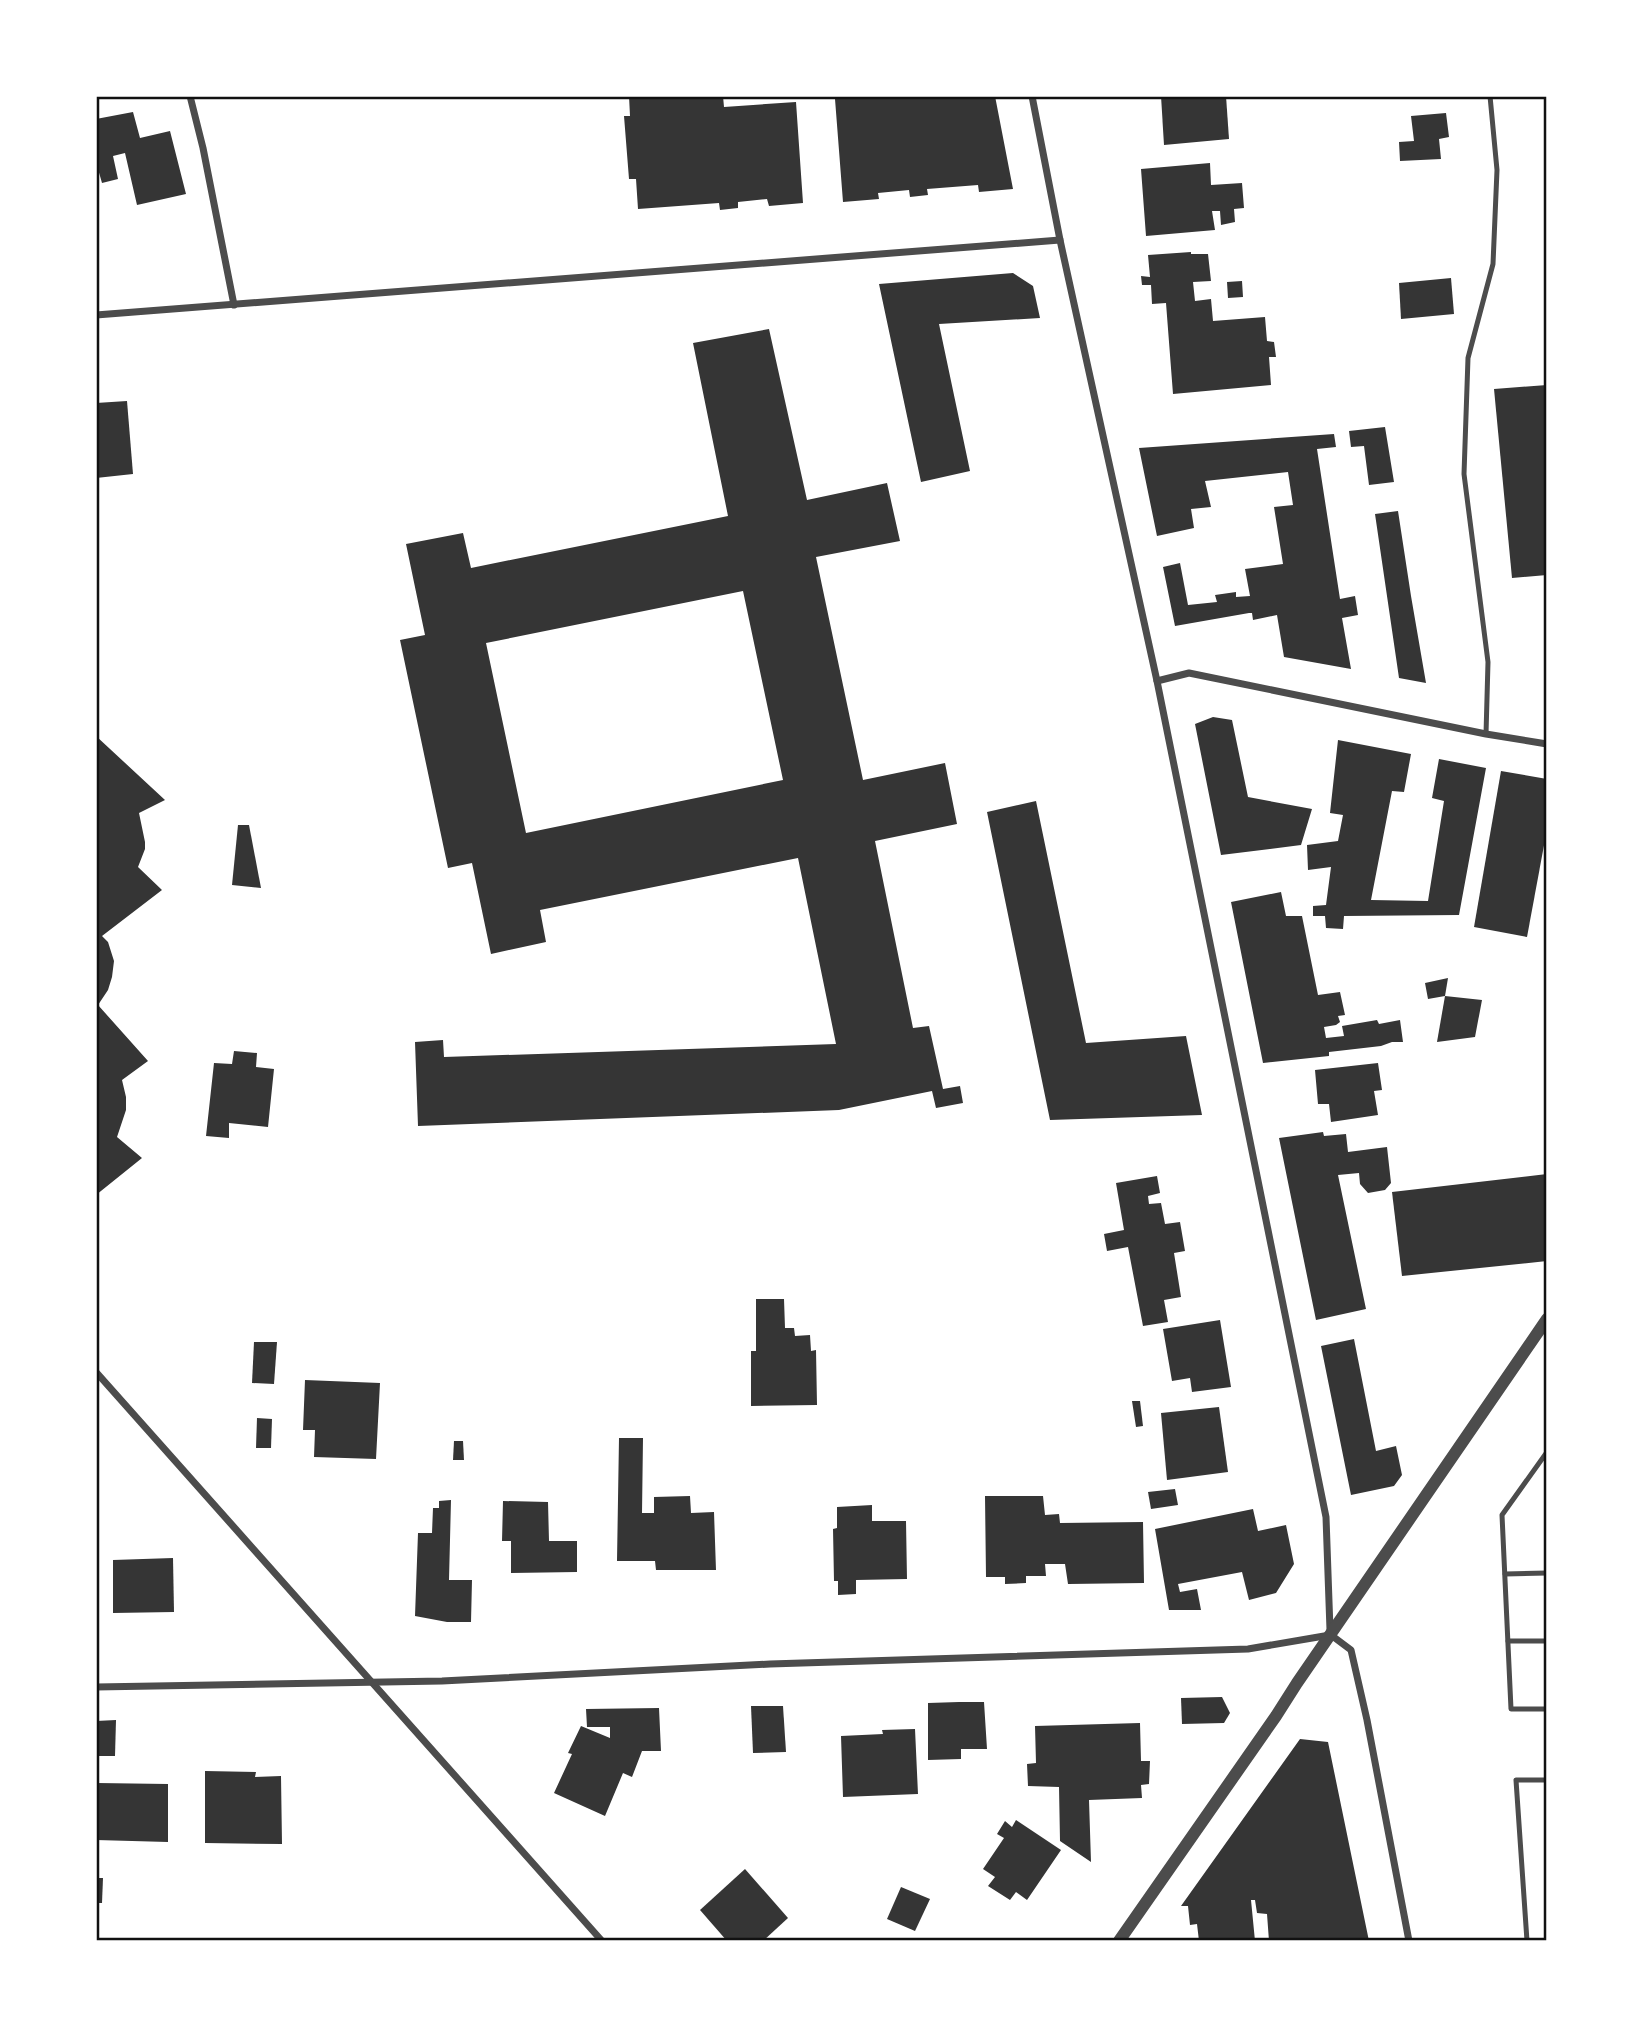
<svg xmlns="http://www.w3.org/2000/svg" width="1643" height="2037" viewBox="0 0 1643 2037" font-family="'Sofia Sans Condensed',sans-serif">
<rect width="100%" height="100%" fill="#fff"/>
<g fill="#353535" fill-rule="evenodd">
<polygon points="629,96 723,96 724,107 796,102 803,203 769,206 767,199 738,202 738,208 720,210 719,203 638,209 636,179 629,179 624,116 630,116"/>
<polygon points="878,96 995,96 1013,189 979,192 978,185 927,189 928,195 910,197 909,190 878,193 879,199 843,202 835,99"/>
<polygon points="1161,96 1226,96 1229,139 1164,145"/>
<polygon points="133,112 140,138 170,131 186,194 137,205 125,153 113,156 118,179 102,183 96,162 96,119"/>
<polygon points="1446,113 1449,137 1439,139 1441,159 1400,161 1399,142 1414,141 1411,116"/>
<polygon points="1210,163 1211,185 1242,183 1244,208 1234,209 1235,222 1221,225 1220,211 1212,211 1215,230 1146,236 1141,169"/>
<polygon points="1191,252 1191,254 1208,254 1211,281 1193,282 1195,301 1211,299 1213,321 1265,317 1267,341 1274,342 1276,357 1269,357 1271,385 1173,394 1166,303 1152,304 1151,285 1142,285 1141,276 1150,277 1148,255"/>
<polygon points="1013,273 1033,286 1040,318 939,324 970,471 921,482 879,284"/>
<polygon points="1451,278 1454,314 1401,319 1399,283"/>
<polygon points="1242,281 1243,297 1228,298 1227,282"/>
<path d="M769 329 807 500 887 483 900 541 816 557 863 780 945 763 957 824 875 841 913 1028 929 1026 943 1089 960 1086 963 1103 936 1108 932 1091 839 1110 418 1126 415 1042 443 1040 444 1057 836 1044 798 858 540 910 546 942 491 954 472 863 448 868 400 640 425 635 406 544 463 533 471 568 728 516 693 343ZM743 591 783 780 526 833 486 643Z"/>
<polygon points="1547,385 1547,575 1512,578 1494,389"/>
<polygon points="127,401 133,474 96,478 96,403"/>
<polygon points="1385,427 1394,482 1369,485 1364,446 1351,447 1349,431"/>
<polygon points="1334,434 1336,447 1317,449 1340,599 1355,596 1358,615 1342,618 1351,669 1284,657 1277,615 1253,620 1252,613 1249,613 1175,626 1163,567 1180,563 1188,605 1217,602 1215,595 1236,592 1236,597 1250,596 1245,569 1283,564 1274,507 1293,505 1288,472 1205,481 1211,507 1191,509 1194,528 1157,536 1139,448"/>
<polygon points="1398,511 1411,596 1426,683 1399,678 1375,514"/>
<polygon points="1213,717 1232,720 1248,797 1312,809 1301,845 1221,855 1195,724"/>
<polygon points="96,736 165,800 139,813 145,842 145,849 138,867 162,890 102,936 108,942 114,961 112,977 108,990 98,1005 148,1061 122,1080 126,1097 126,1110 117,1137 142,1158 96,1195"/>
<polygon points="1338,740 1411,754 1404,792 1392,791 1371,900 1428,901 1444,801 1432,798 1439,759 1486,768 1459,915 1344,916 1343,929 1326,928 1325,916 1313,916 1313,906 1326,905 1331,867 1308,870 1307,845 1338,841 1343,815 1330,813"/>
<polygon points="1501,771 1547,779 1547,829 1527,937 1474,927"/>
<polygon points="1036,801 1086,1043 1186,1036 1202,1115 1050,1120 987,812"/>
<polygon points="238,825 249,825 261,888 232,885"/>
<polygon points="1281,892 1286,916 1302,916 1318,995 1340,992 1345,1015 1338,1016 1340,1022 1336,1025 1324,1027 1326,1038 1344,1036 1342,1026 1377,1020 1379,1024 1400,1020 1403,1042 1392,1042 1381,1046 1329,1052 1329,1056 1263,1063 1231,902"/>
<polygon points="1448,978 1445,996 1428,999 1425,983"/>
<polygon points="1445,996 1482,1000 1475,1037 1437,1042"/>
<polygon points="234,1051 257,1053 256,1067 274,1069 268,1127 229,1123 229,1138 206,1136 214,1063 232,1064"/>
<polygon points="1378,1063 1382,1090 1374,1091 1378,1115 1331,1122 1329,1104 1318,1104 1315,1070"/>
<polygon points="1323,1132 1324,1136 1346,1134 1348,1152 1387,1147 1391,1183 1385,1190 1368,1193 1360,1184 1359,1173 1338,1175 1366,1309 1316,1320 1279,1138"/>
<polygon points="1547,1174 1547,1261 1402,1276 1392,1192"/>
<polygon points="1157,1176 1160,1193 1148,1196 1149,1204 1161,1203 1165,1224 1180,1222 1185,1251 1174,1253 1181,1297 1164,1300 1168,1322 1143,1326 1128,1247 1107,1251 1104,1234 1124,1230 1116,1183"/>
<polygon points="756,1299 784,1299 785,1328 794,1328 795,1336 810,1335 811,1351 816,1350 817,1405 751,1406 751,1351 756,1351"/>
<polygon points="1220,1320 1231,1387 1192,1392 1190,1378 1172,1381 1163,1329"/>
<polygon points="1354,1339 1376,1451 1396,1446 1402,1475 1394,1486 1351,1495 1321,1346"/>
<polygon points="254,1342 277,1342 274,1384 252,1383"/>
<polygon points="305,1380 380,1383 376,1459 314,1457 315,1430 303,1430"/>
<polygon points="1132,1401 1140,1401 1143,1426 1136,1427"/>
<polygon points="1219,1407 1228,1472 1167,1480 1161,1413"/>
<polygon points="257,1418 272,1419 271,1448 256,1448"/>
<polygon points="619,1438 643,1438 642,1513 654,1513 654,1497 690,1496 691,1513 714,1512 716,1570 656,1570 655,1561 617,1561"/>
<polygon points="454,1441 463,1441 464,1460 453,1460"/>
<polygon points="1175,1489 1178,1505 1151,1509 1148,1492"/>
<polygon points="985,1496 1043,1496 1045,1515 1059,1514 1060,1523 1143,1522 1144,1583 1068,1584 1065,1564 1045,1564 1046,1576 1026,1576 1026,1583 1005,1584 1005,1577 986,1577"/>
<polygon points="451,1500 449,1580 472,1580 471,1622 447,1622 415,1616 418,1533 432,1533 433,1508 439,1508 439,1501"/>
<polygon points="503,1501 548,1502 549,1541 577,1541 577,1572 511,1573 511,1541 502,1541"/>
<polygon points="872,1505 872,1521 906,1521 907,1579 856,1580 856,1594 838,1595 838,1581 834,1581 833,1529 837,1528 837,1507"/>
<polygon points="1253,1509 1258,1531 1286,1525 1294,1564 1276,1593 1249,1600 1242,1572 1178,1584 1180,1592 1197,1589 1201,1610 1169,1610 1155,1529"/>
<polygon points="173,1558 174,1612 113,1613 113,1560"/>
<polygon points="1222,1697 1230,1713 1224,1723 1182,1724 1181,1698"/>
<polygon points="959,1702 984,1702 987,1749 961,1749 961,1759 928,1760 928,1703"/>
<polygon points="751,1706 783,1706 786,1752 753,1753"/>
<polygon points="659,1708 661,1751 642,1751 632,1777 623,1773 605,1816 554,1793 572,1754 568,1753 581,1726 610,1738 610,1727 587,1727 586,1709"/>
<polygon points="116,1720 115,1756 96,1756 96,1721"/>
<polygon points="1140,1723 1141,1761 1150,1761 1149,1784 1141,1785 1142,1798 1089,1800 1091,1862 1060,1841 1059,1787 1028,1786 1027,1764 1036,1763 1035,1726"/>
<polygon points="915,1729 918,1794 843,1797 841,1736 883,1734 882,1730"/>
<polygon points="1300,1739 1328,1742 1369,1941 1269,1941 1267,1914 1257,1913 1255,1900 1251,1900 1255,1941 1199,1941 1197,1924 1190,1925 1188,1906 1181,1906"/>
<polygon points="205,1771 256,1772 255,1777 281,1776 282,1844 205,1843"/>
<polygon points="97,1783 168,1784 168,1842 96,1840"/>
<polygon points="1016,1820 1061,1850 1027,1900 1016,1892 1010,1900 988,1886 995,1877 983,1869 1004,1838 997,1834 1005,1821 1012,1827"/>
<polygon points="745,1869 788,1918 763,1941 727,1941 700,1910"/>
<polygon points="96,1878 103,1878 102,1903 96,1903"/>
<polygon points="901,1887 930,1899 915,1931 887,1919"/>
</g>
<g fill="none" stroke-linecap="round" stroke-linejoin="round">
<g stroke="#4c4c4c" stroke-width="5">
<polyline points="1486,734 1488,662 1464,474 1468,358 1493,264 1497,170 1490,96"/>
<polyline points="1547,1452 1502,1515 1511,1709 1547,1709"/>
<polyline points="1505,1574 1547,1573"/>
<polyline points="1508,1641 1547,1641"/>
<polyline points="1527,1941 1516,1780 1547,1780"/>
</g>
<g stroke="#4c4c4c" stroke-width="7">
<polyline points="190,96 203,148 234,305"/>
<polyline points="1032,96 1060,240 1157,681 1326,1517 1330,1630"/>
<polyline points="96,315 1060,240"/>
<polyline points="1157,681 1189,673 1486,734 1547,744"/>
<polyline points="96,1372 602,1941"/>
<polyline points="1331,1635 1351,1650 1367,1720 1409,1941"/>
<polyline points="96,1687 442,1681 770,1664 1248,1649 1330,1635"/>
</g>
<polyline stroke="#4c4c4c" stroke-width="12" points="1119,1941 1276,1716 1297,1683 1547,1319"/>
</g>
<rect width="1643" height="2037" fill="none" stroke="#ffffff" stroke-width="196"/>
<rect x="98" y="98" width="1447" height="1841" fill="none" stroke="#111" stroke-width="2.5"/>
</svg>
